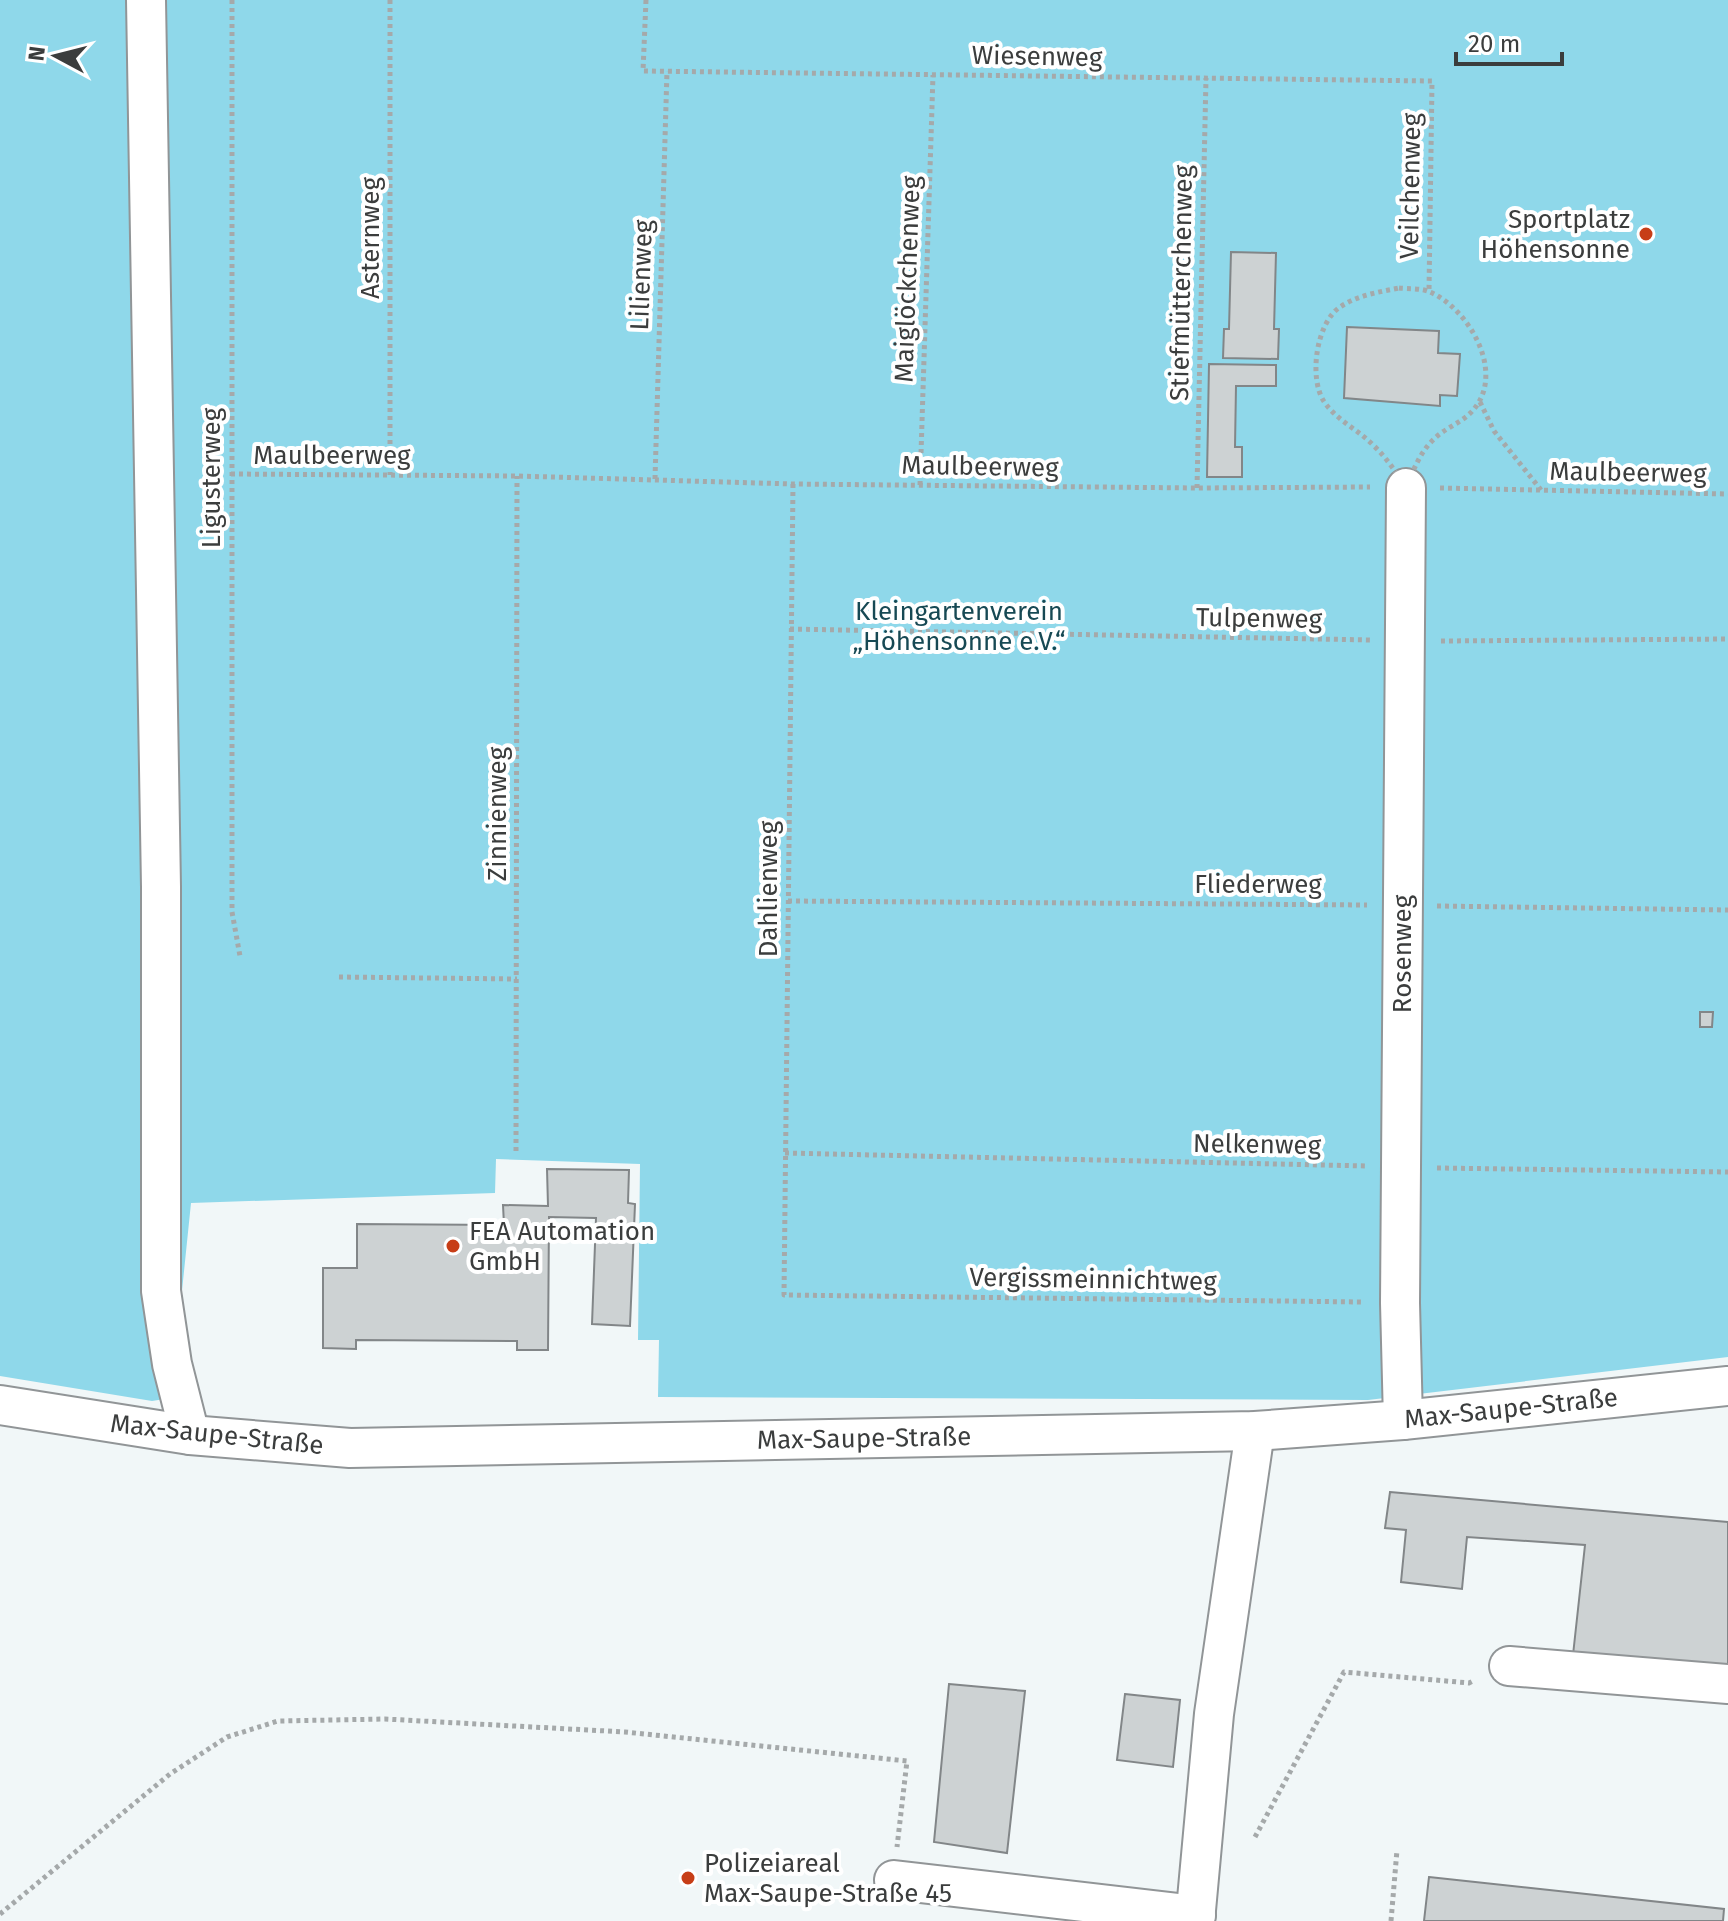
<svg xmlns="http://www.w3.org/2000/svg" width="1728" height="1921" viewBox="0 0 1728 1921" font-family="'Fira Sans',sans-serif">
<rect width="100%" height="100%" fill="#f1f7f8"/>
<polygon fill="#8fd8ea" points="0,0 1728,0 1728,1357 1368,1400 658,1397 659,1340 638,1340 640,1164 496,1159 495,1193 191,1203 171,1398 152,1401 0,1376"/>
<g fill="#cdd2d3" stroke="#828688" stroke-width="2">
<polygon points="1231,252 1276,253 1274,329 1279,329 1278,359 1223,358 1224,329 1229,329"/>
<polygon points="1347,327 1439,331 1438,353 1460,354 1457,396 1440,395 1440,406 1344,398"/>
<polygon points="1209,364 1276,365 1276,386 1236,386 1235,447 1242,447 1242,477 1207,477"/>
<polygon points="1700,1012 1713,1012 1712,1027 1700,1027"/>
<polygon points="547,1169 629,1170 628,1203 635,1204 630,1326 592,1324 596,1218 549,1217 548,1350 517,1350 517,1341 356,1340 356,1349 323,1348 323,1268 357,1268 357,1224 504,1225 503,1205 548,1206"/>
<polygon points="1390,1492 1728,1522 1728,1670 1573,1655 1585,1545 1467,1537 1462,1589 1401,1582 1406,1530 1385,1528"/>
<polygon points="949,1684 1025,1691 1007,1853 934,1842"/>
<polygon points="1125,1694 1180,1700 1173,1767 1117,1760"/>
<polygon points="1429,1877 1724,1909 1723,1921 1424,1921"/>
</g>
<g fill="none" stroke-linecap="round" stroke-linejoin="round">
<g stroke="#919597" stroke-width="42">
<g id="minor">
<polyline points="146,0 161,887 161,1291 172,1364 190,1435"/>
<polyline points="0,1405 190,1435 350,1448 1255,1431 1403,1420 1728,1386"/>
<polyline points="1403,1420 1400,1303 1406,488"/>
<polyline points="1509,1666 1728,1684"/>
<polyline points="894,1880 1196,1915"/>
<polyline points="1195,1921 1214,1714 1255,1431"/>
</g>
</g>
<g stroke="#a5a9aa" stroke-width="5" stroke-dasharray="4 4" stroke-linecap="butt">
<polyline points="232,0 232,912 240,956"/>
<polyline points="390,0 390,475"/>
<polyline points="646,0 643,71 1432,81 1429,291"/>
<path d="M1399 288C1408 289 1422 288 1430 292 1467 308 1503 367 1477 405 1466 422 1447 426 1434 439 1420 452 1413 471 1406 488 1396 472 1386 457 1372 444 1357 429 1338 421 1325 403 1308 380 1316 323 1340 307 1358 295 1379 292 1399 288Z"/>
<polyline points="1480,402 1494,431 1541,490"/>
<polyline points="231,474 517,476 793,484 1197,488 1370,487"/>
<polyline points="655,479 667,71"/>
<polyline points="793,484 784,1295 1363,1302"/>
<polyline points="920,485 933,75"/>
<polyline points="1197,488 1206,78"/>
<polyline points="1440,488 1728,494"/>
<polyline points="790,629 1371,640"/>
<polyline points="1441,641 1728,639"/>
<polyline points="788,901 1367,905"/>
<polyline points="1437,906 1728,910"/>
<polyline points="339,977 517,979"/>
<polyline points="516,1151 517,476"/>
<polyline points="785,1153 1367,1166"/>
<polyline points="1437,1168 1728,1172"/>
<polyline points="1255,1837 1344,1672 1469,1683 1475,1680"/>
<polyline points="0,1914 170,1774 227,1737 278,1721 385,1719 625,1732 907,1761 897,1847"/>
<polyline points="1391,1921 1397,1850"/>
</g>
<use href="#minor" stroke="#fff" stroke-width="38"/>
</g>
<g fill="#c73e17" stroke="#fff" stroke-width="3">
<circle cx="1646" cy="234" r="8"/>
<circle cx="453" cy="1246" r="8"/>
<circle cx="688" cy="1878" r="8"/>
</g>
<g text-anchor="middle" stroke-width="8" stroke-linejoin="round" paint-order="stroke">
<g font-size="26" fill="#3b3d3d" stroke="#fff">
<text transform="translate(1037 56) rotate(1)" y="9">Wiesenweg</text>
<text transform="translate(1410 186) rotate(-89)" y="9">Veilchenweg</text>
<text transform="translate(370 238) rotate(-90)" y="9">Asternweg</text>
<text transform="translate(641 275) rotate(-88)" y="9">Lilienweg</text>
<text transform="translate(907 279) rotate(-88)" y="9">Maiglöckchenweg</text>
<text transform="translate(1181 283) rotate(-89)" y="9">Stiefmütterchenweg</text>
<text x="332" y="464">Maulbeerweg</text>
<text transform="translate(980 466) rotate(1)" y="9">Maulbeerweg</text>
<text transform="translate(1628 472) rotate(1)" y="9">Maulbeerweg</text>
<text transform="translate(211 478) rotate(-90)" y="9">Ligusterweg</text>
<text transform="translate(1259 618) rotate(1)" y="9">Tulpenweg</text>
<text transform="translate(497 814) rotate(-90)" y="9">Zinnienweg</text>
<text x="1258" y="893">Fliederweg</text>
<text transform="translate(768 889) rotate(-90)" y="9">Dahlienweg</text>
<text transform="translate(1402 954) rotate(-90)" y="9">Rosenweg</text>
<text transform="translate(1257 1144) rotate(1)" y="9">Nelkenweg</text>
<text transform="translate(1093 1279) rotate(1)" y="9">Vergissmeinnichtweg</text>
<text transform="translate(1511 1408) rotate(-6)" y="9">Max-Saupe-Straße</text>
<text transform="translate(217 1434) rotate(6)" y="9">Max-Saupe-Straße</text>
<text transform="translate(864 1438) rotate(-1)" y="9">Max-Saupe-Straße</text>
</g>
<g font-size="26" fill="#3b3d3d" stroke="#fff" text-anchor="start">
<text x="1630" y="228" text-anchor="end">Sportplatz<tspan x="1630" dy="30">Höhensonne</tspan></text>
<text x="469" y="1240">FEA Automation<tspan x="469" dy="30">GmbH</tspan></text>
<text x="704" y="1872">Polizeiareal<tspan x="704" dy="30">Max-Saupe-Straße 45</tspan></text>
</g>
<g font-size="26" fill="#174954" stroke="#fff">
<text x="959" y="620">Kleingartenverein<tspan x="959" dy="30">„Höhensonne e.V.“</tspan></text>
</g>
</g>
<g transform="translate(56 56) rotate(277)" stroke="#ffffff" stroke-width="6" paint-order="stroke">
<path d="M0-6L14 30L0 20L-14 30Z" fill="#3b3d3d"/>
<text y="-12" font-size="22" font-weight="bold" text-anchor="middle" fill="#3b3d3d">N</text>
</g>
<path d="M1456 52v12h106v-12" fill="none" stroke="#3b3d3d" stroke-width="4"/>
<text x="1468" y="52" font-size="24" fill="#3b3d3d" stroke="#ffffff" stroke-width="6" paint-order="stroke">20 m</text>
</svg>
